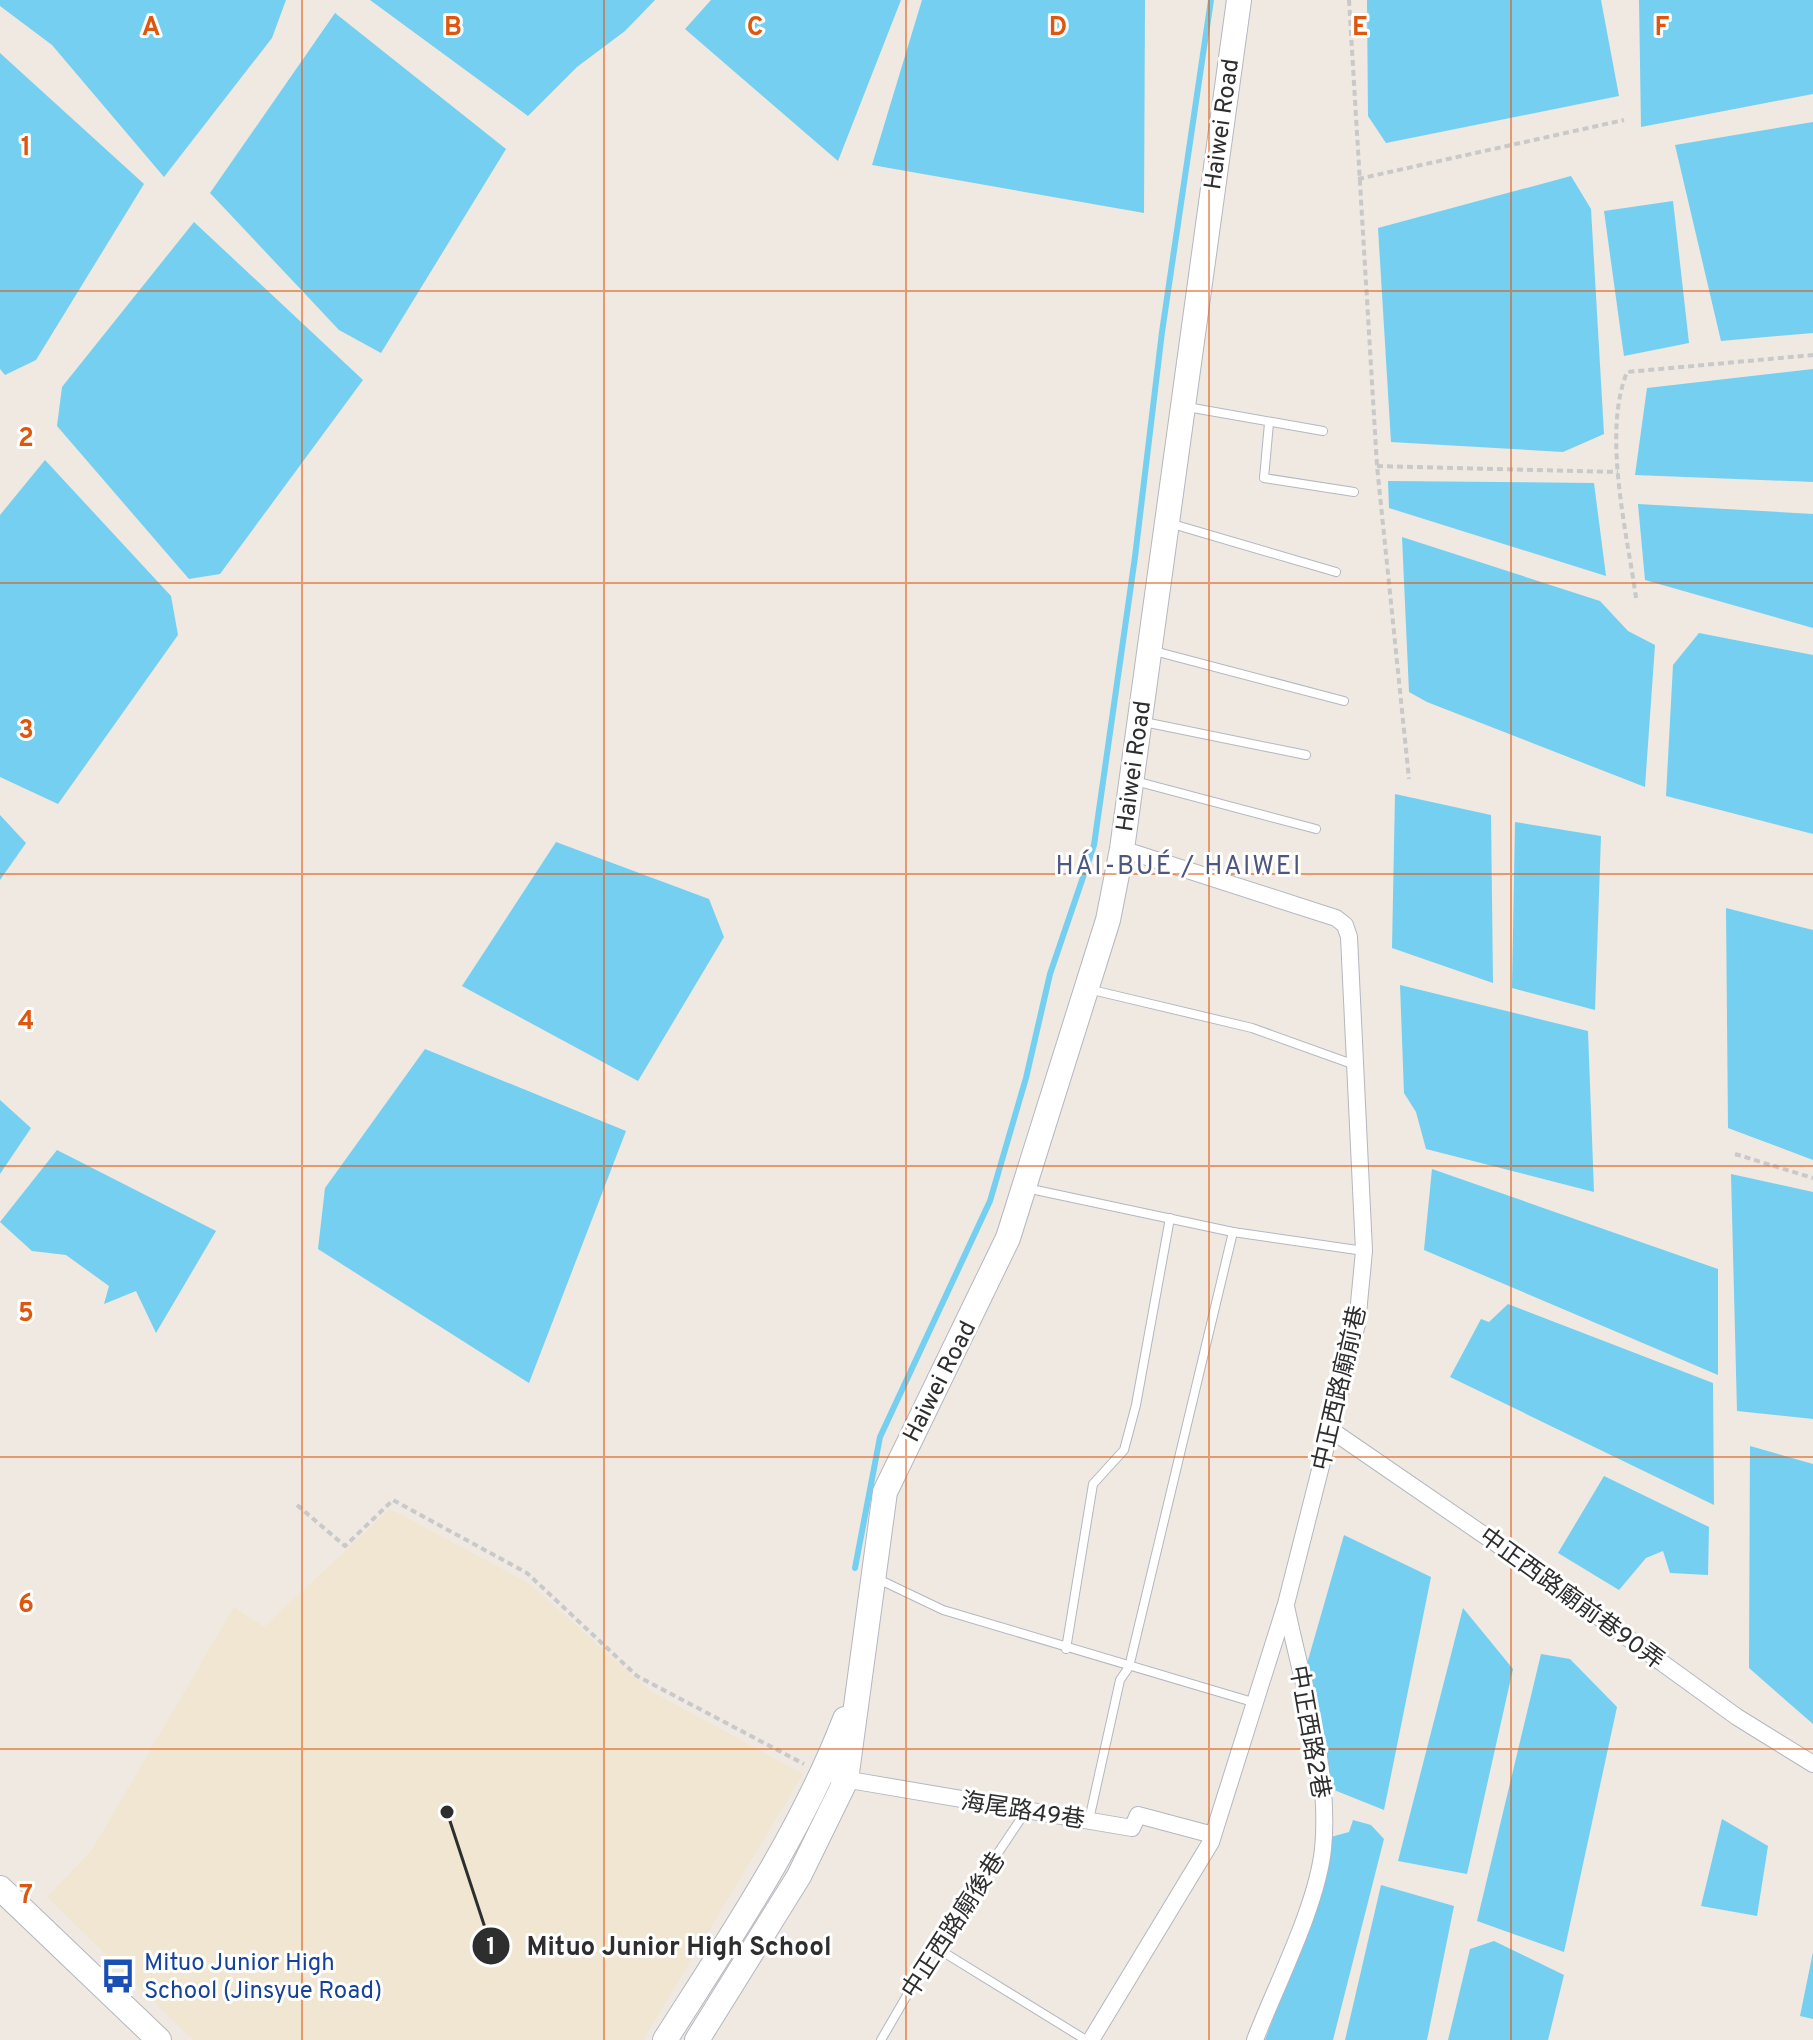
<svg xmlns="http://www.w3.org/2000/svg" width="1813" height="2040" viewBox="0 0 1813 2040" font-family="Overpass,'Noto Sans TC',sans-serif">
<rect width="100%" height="100%" fill="#efe9e1"/>
<polygon fill="#f0e6d1" points="390,1509 528,1583 649,1690 803,1774 643,2040 193,2040 47,1897 92,1850 234,1607 264,1627"/>
<g fill="#75cff0">
<polygon points="0,0 286,0 272,38 164,177 52,45 0,6"/>
<polygon points="370,0 655,0 625,31 577,67 528,116"/>
<polygon points="711,0 901,0 838,161 685,29"/>
<polygon points="922,0 1145,0 1144,213 872,165"/>
<polygon points="1367,0 1601,0 1619,96 1386,143 1368,116"/>
<polygon points="1639,0 1813,0 1813,94 1641,127"/>
<polygon points="335,13 506,149 381,353 339,330 210,193"/>
<polygon points="0,53 144,184 36,360 5,375 0,369"/>
<polygon points="1813,122 1813,333 1721,341 1675,145"/>
<polygon points="1571,176 1591,209 1604,434 1563,452 1391,442 1378,228"/>
<polygon points="1673,201 1689,343 1624,356 1604,211"/>
<polygon points="194,222 363,380 220,574 189,579 57,426 62,387"/>
<polygon points="1813,369 1813,482 1635,475 1647,388"/>
<polygon points="45,460 171,596 178,635 58,804 0,777 0,515"/>
<polygon points="1388,481 1594,483 1606,576 1389,508"/>
<polygon points="1638,504 1813,514 1813,628 1645,580"/>
<polygon points="1402,537 1600,601 1628,631 1655,645 1645,787 1427,702 1409,692"/>
<polygon points="1699,633 1813,655 1813,834 1666,796 1673,665"/>
<polygon points="1395,794 1491,815 1493,983 1392,948"/>
<polygon points="0,815 26,843 0,880"/>
<polygon points="1515,822 1601,836 1595,1010 1512,988"/>
<polygon points="556,842 709,899 724,937 638,1081 462,986"/>
<polygon points="1726,908 1813,930 1813,1160 1728,1128"/>
<polygon points="1400,985 1588,1031 1594,1192 1426,1149 1416,1112 1404,1093"/>
<polygon points="425,1049 626,1131 529,1383 318,1249 325,1188"/>
<polygon points="0,1100 31,1128 0,1174"/>
<polygon points="57,1150 216,1231 156,1333 136,1291 104,1304 109,1286 66,1255 32,1251 0,1222"/>
<polygon points="1432,1169 1718,1269 1718,1375 1424,1250"/>
<polygon points="1731,1174 1813,1192 1813,1419 1737,1411"/>
<polygon points="1508,1304 1713,1383 1714,1505 1450,1377 1481,1319 1489,1322"/>
<polygon points="1750,1446 1813,1464 1813,1724 1749,1668"/>
<polygon points="1604,1476 1709,1527 1708,1575 1670,1573 1663,1551 1646,1558 1619,1590 1558,1553"/>
<polygon points="1344,1535 1431,1577 1384,1810 1329,1788 1302,1681"/>
<polygon points="1463,1608 1513,1669 1467,1874 1398,1861"/>
<polygon points="1541,1654 1570,1659 1617,1707 1564,1952 1477,1921"/>
<polygon points="1722,1819 1768,1846 1757,1916 1701,1906"/>
<polygon points="1353,1820 1371,1825 1384,1839 1333,2040 1265,2040 1309,1922 1327,1838 1349,1832"/>
<polygon points="1381,1885 1454,1906 1427,2040 1345,2040"/>
<polygon points="1494,1941 1564,1975 1548,2040 1448,2040 1470,1949"/>
<polygon points="1813,1952 1813,2019 1800,2016"/>
</g>
<g fill="none" stroke-linecap="round" stroke-linejoin="round">
<polyline stroke="#75cff0" stroke-width="6" points="855,1568 880,1437 990,1201 1026,1078 1050,974 1094,845 1135,557 1162,332 1211,0"/>
<g stroke="#b4b7c1" stroke-width="10">
<g id="lane">
<polyline points="1187,407 1323,431"/>
<polyline points="1269,423 1264,478 1354,492"/>
<polyline points="1169,523 1336,572"/>
<polyline points="1154,651 1344,701"/>
<polyline points="1144,722 1306,755"/>
<polyline points="1135,781 1316,829"/>
<polyline points="1088,989 1252,1028 1355,1065"/>
<polyline points="1026,1188 1233,1232 1364,1251"/>
<polyline points="878,1579 943,1610 1256,1703"/>
<polyline points="1066,1649 1093,1484 1124,1450 1136,1405 1170,1218"/>
<polyline points="1089,1820 1120,1680 1129,1667 1233,1232"/>
<polyline points="935,1947 1086,2040"/>
<polyline points="881,2040 935,1947 1026,1811"/>
</g>
</g>
<g stroke="#b4b7c1" stroke-width="18">
<g id="street">
<polyline points="1331,1430 1513,1555 1737,1717 1813,1764"/>
<polyline points="838,1778 1132,1828 1138,1815 1213,1835"/>
<polyline points="1091,2040 1211,1842 1286,1604 1357,1324 1364,1251 1349,937 1345,925 1336,918 1122,849"/>
<path d="M1255 2040C1276 1985 1317 1906 1323 1849 1331 1769 1302 1684 1286 1606"/>
</g>
</g>
<g stroke="#b4b7c1" stroke-width="26">
<g id="secondary">
<polyline points="0,1888 159,2040"/>
<path d="M665 2040C731 1936 800 1835 845 1719"/>
<polyline points="697,2040 799,1876 846,1780 885,1492 1008,1238 1108,920 1122,849 1239,0"/>
</g>
</g>
<g stroke="#c9c9c9" stroke-width="4" stroke-dasharray="6 4" stroke-linecap="butt">
<polyline points="1349,0 1377,466 1409,779"/>
<polyline points="1358,179 1624,120"/>
<polyline points="1377,466 1618,472"/>
<path d="M1636 598C1627 532 1602 434 1627 372L1813 355"/>
<polyline points="1735,1154 1813,1178"/>
<polyline points="297,1505 345,1546 393,1500 527,1573 637,1676 804,1764"/>
</g>
<use href="#lane" stroke="#fff" stroke-width="8"/>
<use href="#street" stroke="#fff" stroke-width="16"/>
<use href="#secondary" stroke="#fff" stroke-width="24"/>
</g>
<path fill="none" stroke="#df570e" stroke-width="2" stroke-opacity="0.55" d="M302 0V2040M604 0V2040M906 0V2040M1209 0V2040M1511 0V2040M0 291H1813M0 583H1813M0 874H1813M0 1166H1813M0 1457H1813M0 1749H1813"/>
<defs>
<g id="bus-bare" transform="scale(2.76)"><path d="M-5-6H5V4H4V6H2V4H-2V6H-4V4H-5ZM-3.5-4V0h7V-4ZM-3.5 1.2v1.5H-2V1.2ZM2 1.2v1.5H3.5V1.2Z" fill="#1a4fb4" stroke="#fff" stroke-width="2.5" paint-order="stroke"/></g>
</defs>
<g fill-rule="evenodd">
<use href="#bus-bare" x="118" y="1976"/>
</g>
<g text-anchor="middle" stroke-width="6" stroke-linejoin="round" paint-order="stroke">
<g font-size="24" fill="#2e2e2e" stroke="#fff">
<text transform="translate(1221 124) rotate(-82)" y="8">Haiwei Road</text>
<text transform="translate(1133 766) rotate(-82)" y="8">Haiwei Road</text>
<text transform="translate(939 1381) rotate(-63)" y="8">Haiwei Road</text>
<text transform="translate(1339 1388) rotate(-77)" y="8">中正西路廟前巷</text>
<text transform="translate(1572 1598) rotate(36)" y="8">中正西路廟前巷90弄</text>
<text transform="translate(1310 1732) rotate(80)" y="8">中正西路2巷</text>
<text transform="translate(1023 1810) rotate(9)" y="8">海尾路49巷</text>
<text transform="translate(953 1925) rotate(-57)" y="8">中正西路廟後巷</text>
</g>
<g font-size="24" fill="#164399" stroke="#fff" text-anchor="start">
<text x="144" y="1970">Mituo Junior High<tspan x="144" dy="28">School (Jinsyue Road)</tspan></text>
</g>
<g font-size="26" letter-spacing="2" fill="#4d5680" stroke="#fff">
<text x="1179" y="874">HÁI-BUÉ / HAIWEI</text>
</g>
</g>
<g font-size="26" text-anchor="middle" font-weight="bold" fill="#df570e" stroke="#fff" stroke-width="6" stroke-linejoin="round" paint-order="stroke">
<text x="151" y="35">A</text>
<text x="453" y="35">B</text>
<text x="755" y="35">C</text>
<text x="1058" y="35">D</text>
<text x="1360" y="35">E</text>
<text x="1662" y="35">F</text>
<text x="26" y="155">1</text>
<text x="26" y="446">2</text>
<text x="26" y="738">3</text>
<text x="26" y="1029">4</text>
<text x="26" y="1321">5</text>
<text x="26" y="1612">6</text>
<text x="26" y="1903">7</text>
</g>
<path fill="none" stroke="#2e2e2e" stroke-width="3" d="M447 1812L491 1946"/>
<g fill="#2e2e2e" stroke="#fff" stroke-width="3">
<circle cx="447" cy="1812" r="8"/>
<circle cx="491" cy="1946" r="20"/>
</g>
<g font-size="24" text-anchor="middle" font-weight="bold" fill="#fff">
<text x="491" y="1954">1</text>
</g>
<g font-size="26" text-anchor="middle" font-weight="bold" fill="#2e2e2e" stroke="#fff" stroke-width="6" stroke-linejoin="round" paint-order="stroke">
<text x="679" y="1955">Mituo Junior High School</text>
</g>
</svg>
